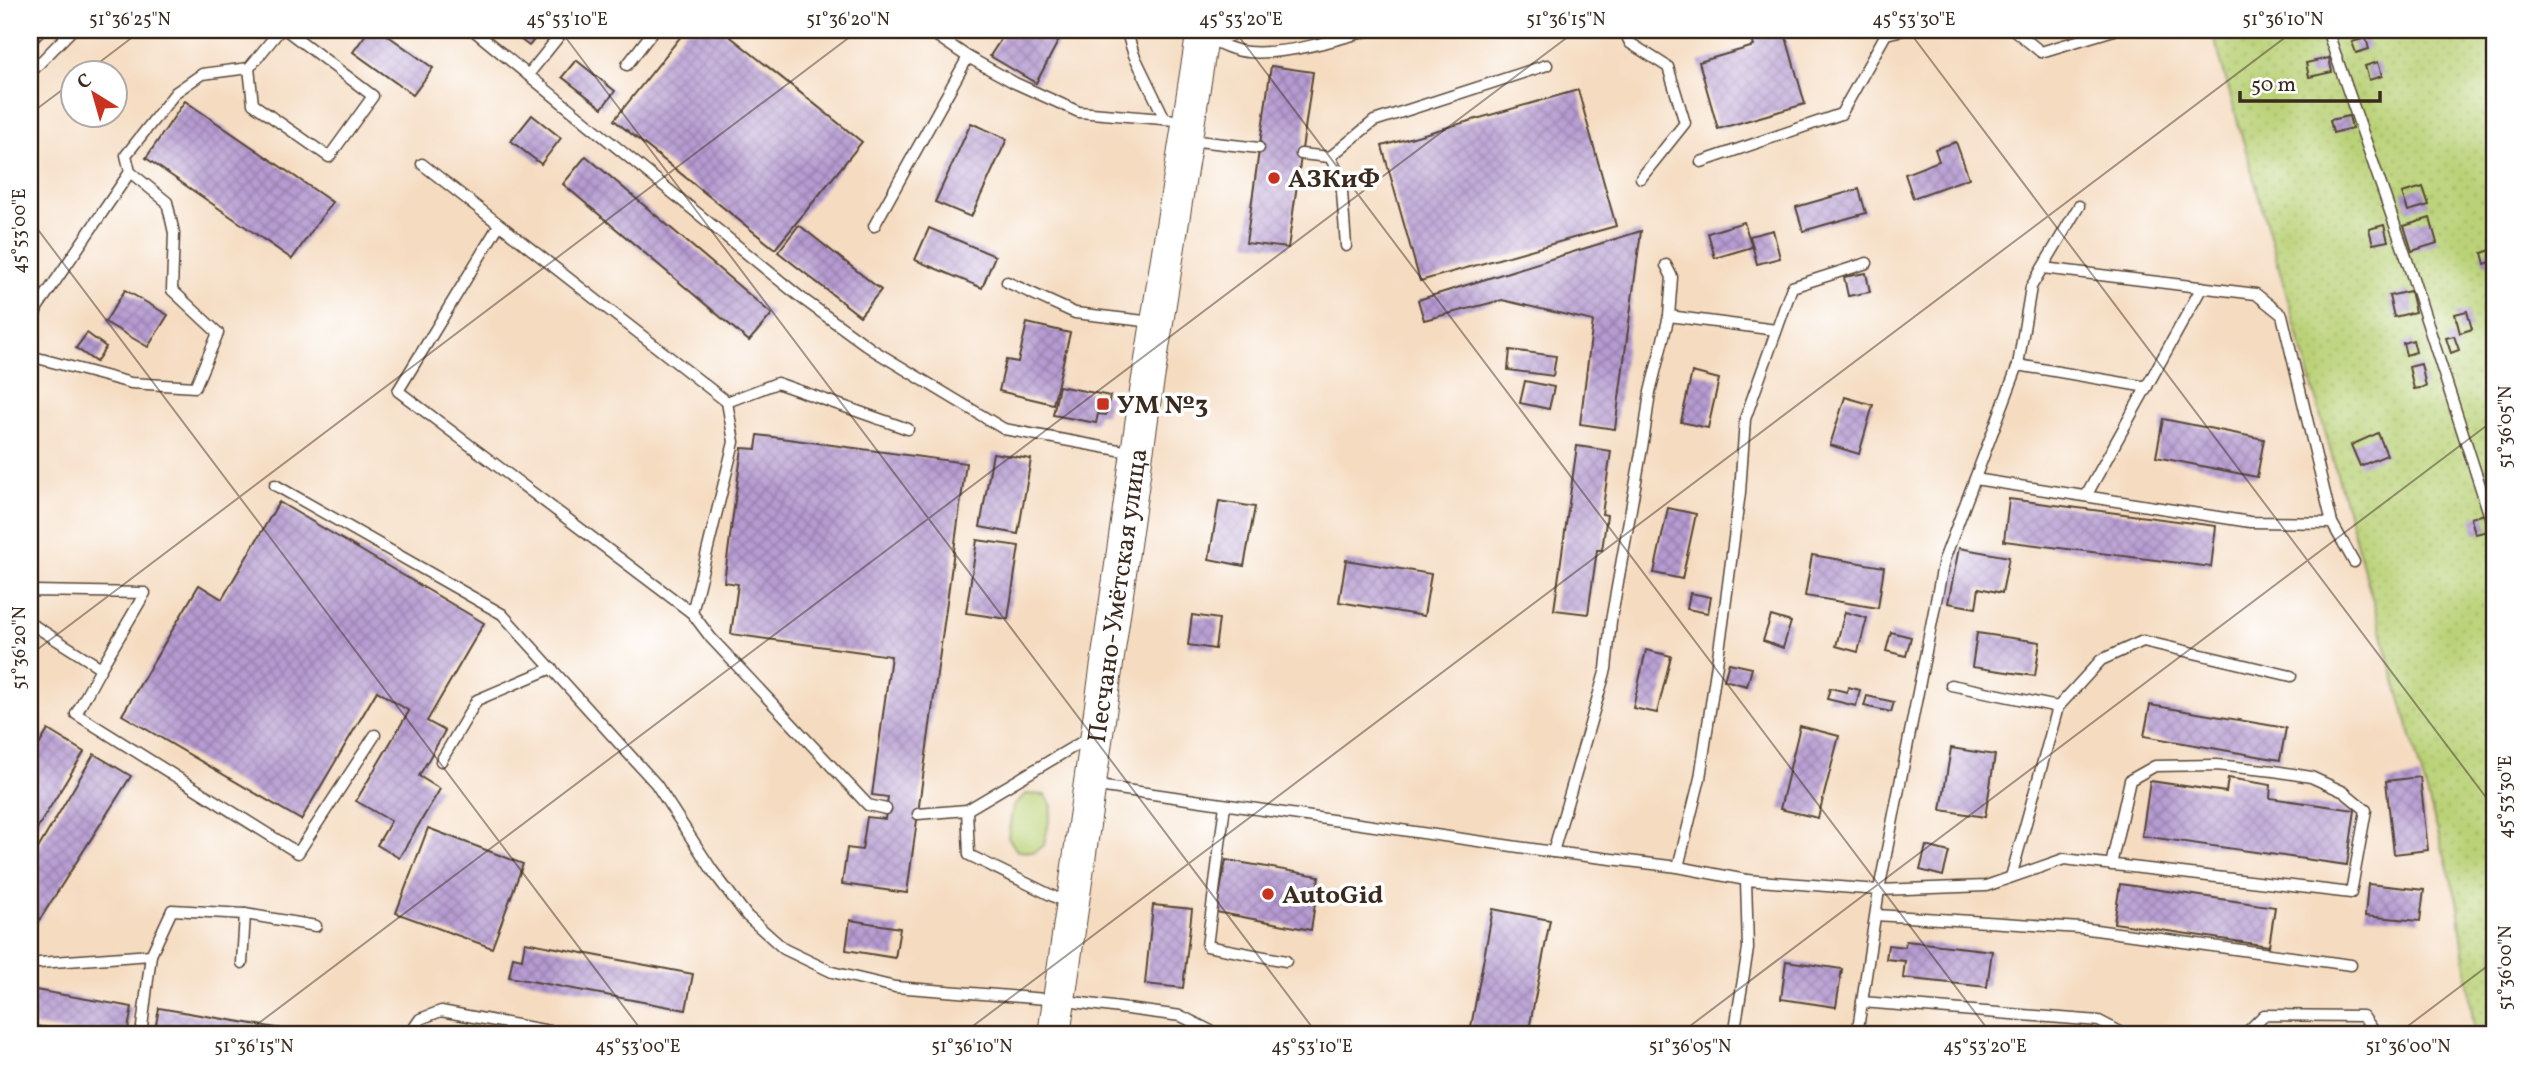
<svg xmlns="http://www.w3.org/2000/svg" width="2524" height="1065" viewBox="0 0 2524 1065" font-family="Vollkorn,serif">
<defs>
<pattern id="garden-dots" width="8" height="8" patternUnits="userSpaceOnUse" patternTransform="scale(1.75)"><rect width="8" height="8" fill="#bad277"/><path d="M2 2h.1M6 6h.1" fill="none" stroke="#a1b466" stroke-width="1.8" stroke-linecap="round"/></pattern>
<pattern id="building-cross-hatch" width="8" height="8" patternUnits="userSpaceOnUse" patternTransform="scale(1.75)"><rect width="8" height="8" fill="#b69bd2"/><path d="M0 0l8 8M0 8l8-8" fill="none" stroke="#957faa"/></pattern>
</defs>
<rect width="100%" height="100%" fill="#fff"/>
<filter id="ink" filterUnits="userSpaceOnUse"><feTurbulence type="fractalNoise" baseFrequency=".0143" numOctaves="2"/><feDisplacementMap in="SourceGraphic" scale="14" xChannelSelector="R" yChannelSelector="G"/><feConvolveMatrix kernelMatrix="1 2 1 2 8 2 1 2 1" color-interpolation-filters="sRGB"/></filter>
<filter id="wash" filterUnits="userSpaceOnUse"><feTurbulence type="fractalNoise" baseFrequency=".00686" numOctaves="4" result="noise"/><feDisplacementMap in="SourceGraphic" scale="28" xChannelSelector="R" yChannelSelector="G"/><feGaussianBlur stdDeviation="1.57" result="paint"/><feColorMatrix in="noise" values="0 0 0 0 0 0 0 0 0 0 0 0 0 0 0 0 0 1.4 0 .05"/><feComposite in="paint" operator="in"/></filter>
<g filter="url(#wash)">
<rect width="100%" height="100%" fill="#f5dcc1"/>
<polygon fill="#bad277" stroke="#7a7e4a" stroke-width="2" points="1026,794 1045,795 1052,806 1044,845 1034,852 1017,851 1008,837 1013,806"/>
<polygon fill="url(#garden-dots)" stroke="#7a7e4a" stroke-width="2" points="2212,30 2494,30 2494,1035 2475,1035 2457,900"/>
<g id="blocks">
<g fill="url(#building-cross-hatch)">
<polygon points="30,30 49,30 30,49"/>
<polygon points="369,30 380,30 433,68 413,95 353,52"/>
<polygon points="508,30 536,30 540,33 529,46"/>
<polygon points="686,30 722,30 862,142 775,249 614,120"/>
<polygon points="1007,30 1041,30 1061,36 1036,83 990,56"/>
<polygon points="1749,30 1784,30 1805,104 1718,129 1699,62 1754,46"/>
<polygon points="2366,38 2369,49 2356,53 2352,42"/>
<polygon points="2329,58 2332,72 2309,77 2306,63"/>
<polygon points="576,60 615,91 602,108 562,77"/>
<polygon points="2378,62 2382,76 2369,80 2365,66"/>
<polygon points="1271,66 1313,72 1288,248 1246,243"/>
<polygon points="1578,90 1616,226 1420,281 1382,146"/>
<polygon points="185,101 332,202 292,259 146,158"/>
<polygon points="532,115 561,138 541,164 511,141"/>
<polygon points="2349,116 2352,128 2333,133 2330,120"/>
<polygon points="971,123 1007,139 971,217 935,202"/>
<polygon points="1956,142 1969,178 1913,198 1905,174 1939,161 1935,149"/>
<polygon points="586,156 772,314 749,341 563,184"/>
<polygon points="2423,187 2429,205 2408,211 2402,193"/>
<polygon points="1859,189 1866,213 1803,231 1796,207"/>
<polygon points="2430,218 2437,243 2412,251 2404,226"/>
<polygon points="1744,222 1752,247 1715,258 1708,233"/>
<polygon points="799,225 881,290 860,316 778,252"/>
<polygon points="2384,225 2388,241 2373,244 2369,229"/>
<polygon points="929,228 995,256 982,288 915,260"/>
<polygon points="1773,230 1780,258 1757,264 1750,236"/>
<polygon points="1641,231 1615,429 1580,424 1593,321 1502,300 1424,320 1418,300"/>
<polygon points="2494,249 2494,261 2485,264 2482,253"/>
<polygon points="1866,273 1870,292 1848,296 1844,277"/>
<polygon points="125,290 168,315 148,347 105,322"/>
<polygon points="2410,291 2415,312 2394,317 2389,296"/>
<polygon points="2467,311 2472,329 2460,333 2455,314"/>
<polygon points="1027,323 1070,333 1053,404 999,391 1006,360 1018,362"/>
<polygon points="87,333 106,347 96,362 76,348"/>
<polygon points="2454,336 2459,350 2451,353 2446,338"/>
<polygon points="2413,340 2416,352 2406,355 2403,343"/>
<polygon points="1510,350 1556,356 1553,376 1508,370"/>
<polygon points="2421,364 2426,387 2414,389 2409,367"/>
<polygon points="1692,372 1719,379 1708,428 1681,422"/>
<polygon points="1525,381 1554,387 1549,409 1520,403"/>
<polygon points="1059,386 1110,396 1106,415 1098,414 1096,423 1053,415"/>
<polygon points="1845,397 1873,405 1859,454 1830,445"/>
<polygon points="2163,419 2264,439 2257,477 2156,457"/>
<polygon points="2378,433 2387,455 2360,466 2351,445"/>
<polygon points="758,435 966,463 907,893 842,884 847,848 862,850 867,817 885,819 888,797 872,795 891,656 731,634 738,584 724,582 742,448 756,449"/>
<polygon points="1577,446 1611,451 1602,514 1607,515 1602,550 1597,550 1588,614 1554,610"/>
<polygon points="993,453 1031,459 1018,534 980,527"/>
<polygon points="2009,499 2216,526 2211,567 2004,541"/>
<polygon points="1219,501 1255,507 1244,566 1209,559"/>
<polygon points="279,502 484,623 427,721 445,731 419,776 440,789 399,858 377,845 391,821 356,801 409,711 377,691 301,820 122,715 199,585 222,599"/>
<polygon points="1668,508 1696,514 1682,579 1654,573"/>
<polygon points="2485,514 2489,531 2475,534 2471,518"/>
<polygon points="977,540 1019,546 1008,619 966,613"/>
<polygon points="1959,548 2009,557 2002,593 1979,588 1976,608 1948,603"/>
<polygon points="1812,555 1884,567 1878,608 1805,596"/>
<polygon points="1346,560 1431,574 1424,616 1339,602"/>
<polygon points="1690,593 1711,597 1708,613 1687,609"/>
<polygon points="1845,612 1867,618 1858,652 1836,646"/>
<polygon points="1192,615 1219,619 1215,649 1188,645"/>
<polygon points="1771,616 1791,622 1783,648 1763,641"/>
<polygon points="1891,632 1911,637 1906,656 1886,651"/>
<polygon points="1977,633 2040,642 2035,676 1972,667"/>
<polygon points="1646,650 1671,656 1657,713 1633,708"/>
<polygon points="1729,663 1752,668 1747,686 1724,680"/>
<polygon points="1848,687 1860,690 1856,706 1827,699 1830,688 1847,692"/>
<polygon points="1867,696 1894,702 1891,712 1864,706"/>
<polygon points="2150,705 2286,728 2280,760 2144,736"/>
<polygon points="1800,726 1839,736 1818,818 1780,809"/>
<polygon points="48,730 84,752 30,840 30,760"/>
<polygon points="1951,748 1995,755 1985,817 1941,810"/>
<polygon points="94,754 131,776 30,935 30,862"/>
<polygon points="2420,777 2428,850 2394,854 2386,781"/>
<polygon points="2228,778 2271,785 2270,798 2355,810 2347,865 2142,836 2150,781 2226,792"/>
<polygon points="428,828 523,864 492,948 396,913"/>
<polygon points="1926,846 1949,852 1943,876 1920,870"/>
<polygon points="1226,860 1319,876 1311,930 1216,912"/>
<polygon points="2120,884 2275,907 2269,946 2114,923"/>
<polygon points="2368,884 2424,890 2420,921 2365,916"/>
<polygon points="1153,905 1192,909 1183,988 1145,984"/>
<polygon points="1493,909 1550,920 1528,1035 1485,1035 1470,1032"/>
<polygon points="850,920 900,928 895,958 846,950"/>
<polygon points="1906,941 1992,951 1987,987 1903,978 1905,961 1886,959 1888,945 1905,947"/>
<polygon points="525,942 693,974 686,1010 509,977 513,957 522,959"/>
<polygon points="1786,961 1842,969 1836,1007 1781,999"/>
<polygon points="30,989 132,1007 127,1035 88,1035 30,1025"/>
<polygon points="159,1008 294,1031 293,1035 154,1035"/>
</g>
</g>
</g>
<g filter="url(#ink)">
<use href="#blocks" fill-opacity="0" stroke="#574536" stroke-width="2"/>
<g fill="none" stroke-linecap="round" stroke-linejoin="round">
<g stroke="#574536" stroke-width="13">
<g id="lane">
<polyline points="473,30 800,297 873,350 1004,429 1135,453"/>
<polyline points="928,30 968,57 1015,83 1079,112 1187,121"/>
<polyline points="1126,30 1134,55 1165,119"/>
<polyline points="1624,30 1630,43 1668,67 1685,123 1641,178"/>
<polyline points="2014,30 2041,52 2114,30"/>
<polyline points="2327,30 2407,260 2494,529"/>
<polyline points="1886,34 1903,30"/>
<path d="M1208 38C1220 44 1234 51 1248 52 1287 55 1334 40 1371 30"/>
<polyline points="627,65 654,30"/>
<polyline points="249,68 253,104 329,157 373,96 286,30"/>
<polyline points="30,73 72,30"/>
<polyline points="528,75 564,30"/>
<polyline points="1189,140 1259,148"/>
<polyline points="1301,154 1330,157 1374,121 1547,65"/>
<polyline points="1330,157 1341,178 1346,246"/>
<polyline points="1701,162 1841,114 1886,34 1884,30"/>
<polyline points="422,164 727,402 734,442 692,613 711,638 868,805 886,809"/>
<polyline points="130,172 126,155 176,92 202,74 249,68 280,30"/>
<polyline points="2079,206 2031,287 2018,365 1944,560 1879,890 1986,886 2064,859 2351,893 2366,810 2344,792 2311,777 2274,771 2216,765 2155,766 2130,780 2111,865"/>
<polyline points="499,225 398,391 692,613"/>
<polyline points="874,226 968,57"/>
<polyline points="1666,265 1672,277 1669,316 1776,330"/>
<polyline points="2043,268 2256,294 2282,315 2332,523"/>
<polyline points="1007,282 1075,313 1153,322"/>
<polyline points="30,283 37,308 30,332"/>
<polyline points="1669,316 1650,392 1644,436 1611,621 1606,669 1553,852 1678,867"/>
<polyline points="30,356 131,383 195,387 218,333 172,290 174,233 167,202 130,172 37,308"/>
<polyline points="2018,365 2147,387"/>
<polyline points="727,402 777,383 908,429"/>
<polyline points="1975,479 2250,522 2332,523 2354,562"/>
<polyline points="275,485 502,614 656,784 712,870 747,916 784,949 832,972 895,987 1059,1000 1181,1016 1219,1035"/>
<polyline points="2086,496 2202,287"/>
<polyline points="30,593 33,591 145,593 101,668"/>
<polyline points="30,623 101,668 76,714 298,853 375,735"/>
<polyline points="1951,685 2058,707 2011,877"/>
<polyline points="2058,707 2101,660 2143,641 2291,676"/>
<polyline points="441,761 477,700 552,668"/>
<polyline points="1091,785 1553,852"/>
<polyline points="1225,805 1207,946 1286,961"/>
<polyline points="918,814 967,810"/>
<polyline points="1746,880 1678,867 1700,778 1723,623 1740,492 1745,419 1792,287 1867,263"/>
<polyline points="1071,905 969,855 967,810 1090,737"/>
<polyline points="245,914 316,926"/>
<polyline points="1876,915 2081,928 2351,965"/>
<polyline points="151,955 172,910 245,914 242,963"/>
<polyline points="39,963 151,955 141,1035"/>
<polyline points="1862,1002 2099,1021 2126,1035"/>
<polyline points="409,1035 420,1019 441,1011 571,1035"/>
<polyline points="1734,1035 1748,949 1746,880 1879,890 1857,1035"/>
<polyline points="2244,1035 2264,1015 2363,1016 2377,1035"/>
</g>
</g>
<g stroke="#574536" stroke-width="25">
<polyline id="street" points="1202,35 1227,30"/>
</g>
<g stroke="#574536" stroke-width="34">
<g id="secondary">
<path id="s1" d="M1054 1035 1143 411 1203 30"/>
</g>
</g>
<use href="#lane" stroke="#fff" stroke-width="10"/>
<use href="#street" stroke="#fff" stroke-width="23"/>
<use href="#secondary" stroke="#fff" stroke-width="32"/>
</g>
</g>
<path fill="none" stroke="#3b2a1e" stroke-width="2" stroke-opacity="0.45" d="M560 30 1318 1035M1234 30 1992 1035M1908 30 2494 808M84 74 142 30M30 114 74 81M30 219 645 1035M30 655 859 30M243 1035 1577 30M961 1035 2295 30M1678 1035 2494 420M2396 1035 2494 961"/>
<g fill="#c8321e" stroke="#fff" stroke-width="2.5">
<circle cx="1274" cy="178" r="7"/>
<rect x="1096" y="397" width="14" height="14" rx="3.5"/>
<circle cx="1268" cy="894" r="7"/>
</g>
<g text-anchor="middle" stroke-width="7" stroke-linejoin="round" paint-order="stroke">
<g font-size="26" font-weight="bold" fill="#3b2a1e" stroke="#fff" text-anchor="start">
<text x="1288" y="187">АЗКиФ</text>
<text x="1117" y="413">УМ №3</text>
<text x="1282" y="903">AutoGid</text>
</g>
<g font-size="26" fill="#3b2a1e" stroke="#fff">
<text dy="9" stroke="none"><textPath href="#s1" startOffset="444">Песчано-Умётская улица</textPath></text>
</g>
</g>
<rect width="2524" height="1065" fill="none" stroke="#fff" stroke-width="77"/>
<g transform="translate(94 94) rotate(323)"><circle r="33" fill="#ffffff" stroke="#b1aaa5" stroke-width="2"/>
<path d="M0-5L12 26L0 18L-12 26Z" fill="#c8321e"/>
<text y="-10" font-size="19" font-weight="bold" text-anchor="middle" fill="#3b2a1e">С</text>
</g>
<path d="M2240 91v10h140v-10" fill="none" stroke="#3b2a1e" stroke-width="3.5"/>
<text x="2251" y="91" font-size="21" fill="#3b2a1e" stroke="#ffffff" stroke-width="5" paint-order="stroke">50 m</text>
<rect x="38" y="38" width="2448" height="988" fill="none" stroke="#3b2a1e" stroke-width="2.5"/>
<g font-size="18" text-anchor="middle" fill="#3b2a1e">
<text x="130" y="25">51°36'25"N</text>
<text x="567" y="25">45°53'10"E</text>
<text x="848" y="25">51°36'20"N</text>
<text x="1241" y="25">45°53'20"E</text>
<text x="1566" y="25">51°36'15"N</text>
<text x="1914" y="25">45°53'30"E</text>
<text x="2283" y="25">51°36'10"N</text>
<text transform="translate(19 231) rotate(-90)" y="6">45°53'00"E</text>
<text transform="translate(2505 427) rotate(-90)" y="6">51°36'05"N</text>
<text transform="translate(19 648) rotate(-90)" y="6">51°36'20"N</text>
<text transform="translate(2505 797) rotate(-90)" y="6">45°53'30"E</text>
<text transform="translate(2505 968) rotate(-90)" y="6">51°36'00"N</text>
<text x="254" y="1052">51°36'15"N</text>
<text x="638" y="1052">45°53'00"E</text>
<text x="972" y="1052">51°36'10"N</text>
<text x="1312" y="1052">45°53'10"E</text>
<text x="1690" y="1052">51°36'05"N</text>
<text x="1985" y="1052">45°53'20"E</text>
<text x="2408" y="1052">51°36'00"N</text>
</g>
</svg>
